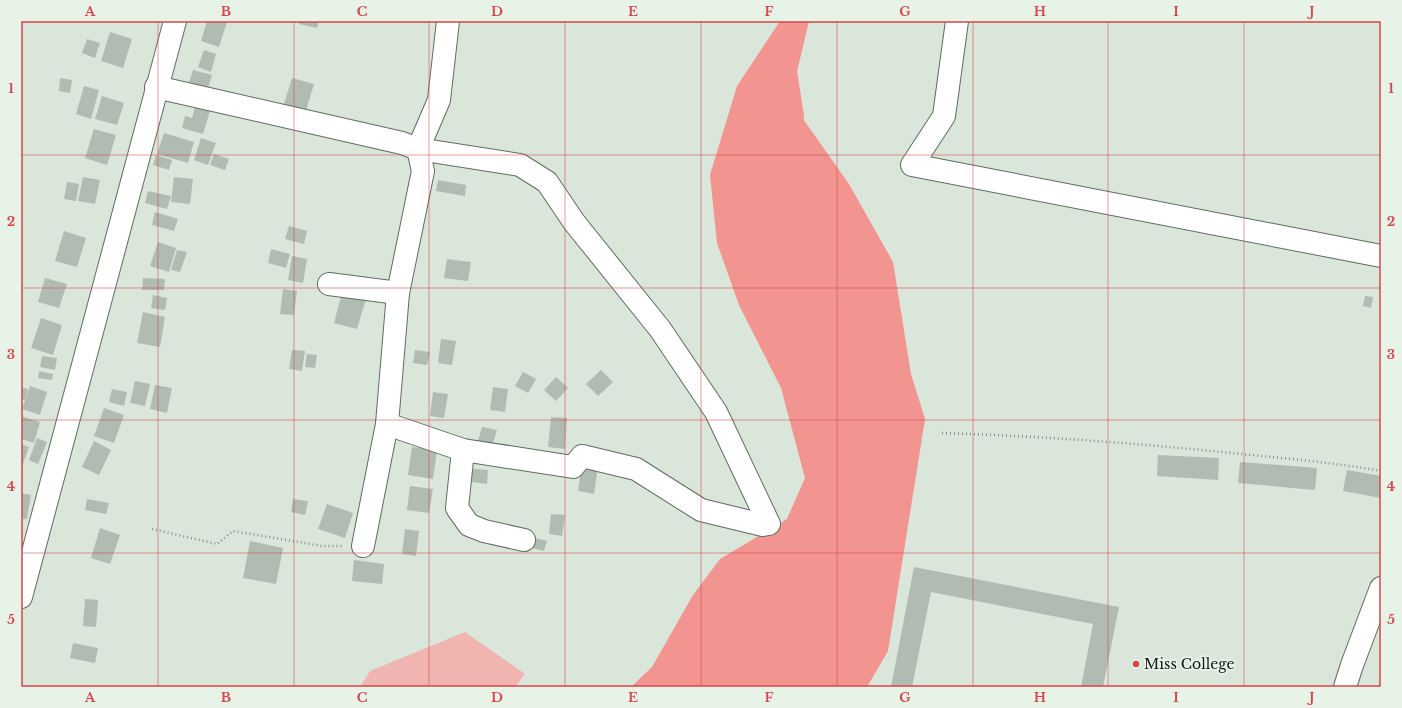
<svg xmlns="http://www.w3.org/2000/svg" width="1402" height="708" viewBox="0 0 1402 708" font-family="'Libre Baskerville',serif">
<rect width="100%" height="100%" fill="#dae6da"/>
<polygon fill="#f0b5b1" points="465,632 525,674 515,687 360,687 370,671"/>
<polygon fill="#f2948f" points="780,21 806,21 794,71 801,116 849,184 893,262 911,374 925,419 888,651 867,687 631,687 652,667 693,595 720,559 787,519 805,478 781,388 739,305 717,243 710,175 737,86"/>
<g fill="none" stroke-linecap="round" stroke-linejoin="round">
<polyline stroke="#f2948f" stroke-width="6" points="800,123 801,116 794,71 806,21"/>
</g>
<g fill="#b0bcb1">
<polygon points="207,21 227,22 219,47 201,41"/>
<polygon points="299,21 319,21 317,28 299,24"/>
<polygon points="110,32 132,39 123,68 101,61"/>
<polygon points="87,39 100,43 95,58 82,53"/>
<polygon points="204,50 216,54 211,72 198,67"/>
<polygon points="193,70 212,75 208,88 189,82"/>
<polygon points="60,78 72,80 70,93 59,91"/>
<polygon points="292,78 314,84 305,114 283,107"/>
<polygon points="84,86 99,90 91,119 76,114"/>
<polygon points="102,96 124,103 117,125 95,119"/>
<polygon points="195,106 210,111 203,134 182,128 185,116 192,118"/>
<polygon points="94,129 116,135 107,165 85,158"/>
<polygon points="164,133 194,142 188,163 157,154"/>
<polygon points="201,138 216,143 208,165 194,160"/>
<polygon points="214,154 229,159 225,170 210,165"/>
<polygon points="156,155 172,160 169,170 153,165"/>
<polygon points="83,177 100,180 95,204 78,201"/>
<polygon points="174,177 193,179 190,204 171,202"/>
<polygon points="438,180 466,185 465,196 436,191"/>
<polygon points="67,182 79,184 76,201 64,199"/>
<polygon points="148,191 171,196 167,209 145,203"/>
<polygon points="155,212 178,219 174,231 152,225"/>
<polygon points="289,226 307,231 304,244 285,239"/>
<polygon points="64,231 86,238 77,267 55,261"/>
<polygon points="158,242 176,248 169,272 150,266"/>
<polygon points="271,249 290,254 286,268 268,263"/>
<polygon points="177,250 187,252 180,272 171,270"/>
<polygon points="292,256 307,259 303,283 288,280"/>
<polygon points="447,259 471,262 468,281 444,278"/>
<polygon points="45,278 67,284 59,308 38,302"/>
<polygon points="143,278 165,279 164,290 142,290"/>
<polygon points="283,289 297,291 294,315 280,314"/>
<polygon points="342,293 366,299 357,329 334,323"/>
<polygon points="153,295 167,298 165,310 151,308"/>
<polygon points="1365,296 1373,297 1371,308 1363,306"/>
<polygon points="143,312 165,317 160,347 137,343"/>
<polygon points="41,318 62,325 53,355 31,348"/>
<polygon points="441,339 456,341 452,365 438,363"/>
<polygon points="292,350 305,351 302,371 289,369"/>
<polygon points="415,350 430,352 427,365 413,363"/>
<polygon points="307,354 317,355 315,368 305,367"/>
<polygon points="42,356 57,358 55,370 40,367"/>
<polygon points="601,370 613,382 598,396 586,384"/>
<polygon points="39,371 53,374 52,380 38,378"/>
<polygon points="523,372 536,379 528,393 515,386"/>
<polygon points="556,377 568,388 556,401 544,390"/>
<polygon points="135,381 150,384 145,406 130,403"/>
<polygon points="155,385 172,388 167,413 150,409"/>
<polygon points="30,386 47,392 40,415 22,409"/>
<polygon points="21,387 28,389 25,400 21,399"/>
<polygon points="493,387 508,389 505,412 490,410"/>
<polygon points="112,389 127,392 124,406 109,402"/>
<polygon points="433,392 448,394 444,418 430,416"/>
<polygon points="104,408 124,415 114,443 94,436"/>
<polygon points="21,416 40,422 34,443 21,439"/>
<polygon points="551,417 567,418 565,449 548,447"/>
<polygon points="482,427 497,430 491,449 477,445"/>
<polygon points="37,438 47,442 38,464 29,460"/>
<polygon points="94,441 111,450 99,475 82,467"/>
<polygon points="21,444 29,447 21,469"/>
<polygon points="412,447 437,450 433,479 408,475"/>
<polygon points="1158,455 1219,458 1218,480 1157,476"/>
<polygon points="1240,462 1317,468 1315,490 1238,483"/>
<polygon points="582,463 598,466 594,494 578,491"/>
<polygon points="465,468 488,470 487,484 464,481"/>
<polygon points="1347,470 1381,476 1381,498 1343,491"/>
<polygon points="410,486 433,489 429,513 407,510"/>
<polygon points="21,493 31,495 27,519 21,519"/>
<polygon points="87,499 109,503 106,514 85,510"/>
<polygon points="293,499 308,501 305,515 291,512"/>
<polygon points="327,504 353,513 345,538 318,529"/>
<polygon points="551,514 565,515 562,536 549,534"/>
<polygon points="100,528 120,535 110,564 91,558"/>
<polygon points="405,529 419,531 416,556 402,554"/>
<polygon points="526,536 547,541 544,551 524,546"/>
<polygon points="250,541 283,548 276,584 243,578"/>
<polygon points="354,560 384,564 382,584 352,581"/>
<polygon points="914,567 1119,607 1103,687 1081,687 1093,624 931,592 912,687 891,687"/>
<polygon points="85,599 98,600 96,627 83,626"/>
<polygon points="73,643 98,648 95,663 70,658"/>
</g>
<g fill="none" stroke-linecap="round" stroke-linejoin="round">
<g stroke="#606b61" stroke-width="24">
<g id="minor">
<polyline points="957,21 944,116 912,165 1381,256"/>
<polyline points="156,87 402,143 418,149 520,165 547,182 574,222 660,329 716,412 769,524 763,525 701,510 636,469 582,456 573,467 463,450 387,424"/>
<polyline points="329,284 398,293"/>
<polyline points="463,450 457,508 469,525 484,531 524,540"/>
<polyline points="363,546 387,424 398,293 423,171 418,149 439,100 448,21"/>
<polyline points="21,597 175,21"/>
<polyline points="1345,687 1352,665 1381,588"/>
</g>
</g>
<g stroke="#899289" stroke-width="2.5" stroke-dasharray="1 3" stroke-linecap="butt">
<path d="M942 433C1039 436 1135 443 1231 453 1281 458 1331 462 1381 471"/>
<polyline points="152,529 217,544 233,531 322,546 342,546"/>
</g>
<use href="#minor" stroke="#fff" stroke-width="22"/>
</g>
<path fill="none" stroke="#d6464a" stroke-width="1" stroke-opacity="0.55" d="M158 21V687M294 21V687M429 21V687M565 21V687M701 21V687M837 21V687M973 21V687M1108 21V687M1244 21V687M21 155H1381M21 288H1381M21 420H1381M21 553H1381"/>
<circle fill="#d6464a" stroke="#e7f3e7" stroke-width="1.5" cx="1136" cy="664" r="4"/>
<g text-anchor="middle" stroke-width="3.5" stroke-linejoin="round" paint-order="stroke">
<g font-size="14" fill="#121612" stroke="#e7f3e7" text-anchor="start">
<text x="1144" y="669">Miss College</text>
</g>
</g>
<rect width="1402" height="708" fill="none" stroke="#e7f3e7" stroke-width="44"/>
<rect x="22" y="22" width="1358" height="664" fill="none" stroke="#d6464a" stroke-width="1.5"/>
<g font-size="13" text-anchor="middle" font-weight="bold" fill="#d6464a">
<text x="90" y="16">A</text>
<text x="226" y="16">B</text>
<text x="362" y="16">C</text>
<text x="497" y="16">D</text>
<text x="633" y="16">E</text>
<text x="769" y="16">F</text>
<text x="905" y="16">G</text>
<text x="1040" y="16">H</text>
<text x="1176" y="16">I</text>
<text x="1312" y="16">J</text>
<text x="11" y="93">1</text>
<text x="1391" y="93">1</text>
<text x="11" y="226">2</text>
<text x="1391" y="226">2</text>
<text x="11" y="359">3</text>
<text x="1391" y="359">3</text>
<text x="11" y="491">4</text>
<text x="1391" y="491">4</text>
<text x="11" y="624">5</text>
<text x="1391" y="624">5</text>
<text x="90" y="702">A</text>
<text x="226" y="702">B</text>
<text x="362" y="702">C</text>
<text x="497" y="702">D</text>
<text x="633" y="702">E</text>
<text x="769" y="702">F</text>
<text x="905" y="702">G</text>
<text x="1040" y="702">H</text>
<text x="1176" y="702">I</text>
<text x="1312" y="702">J</text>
</g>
</svg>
